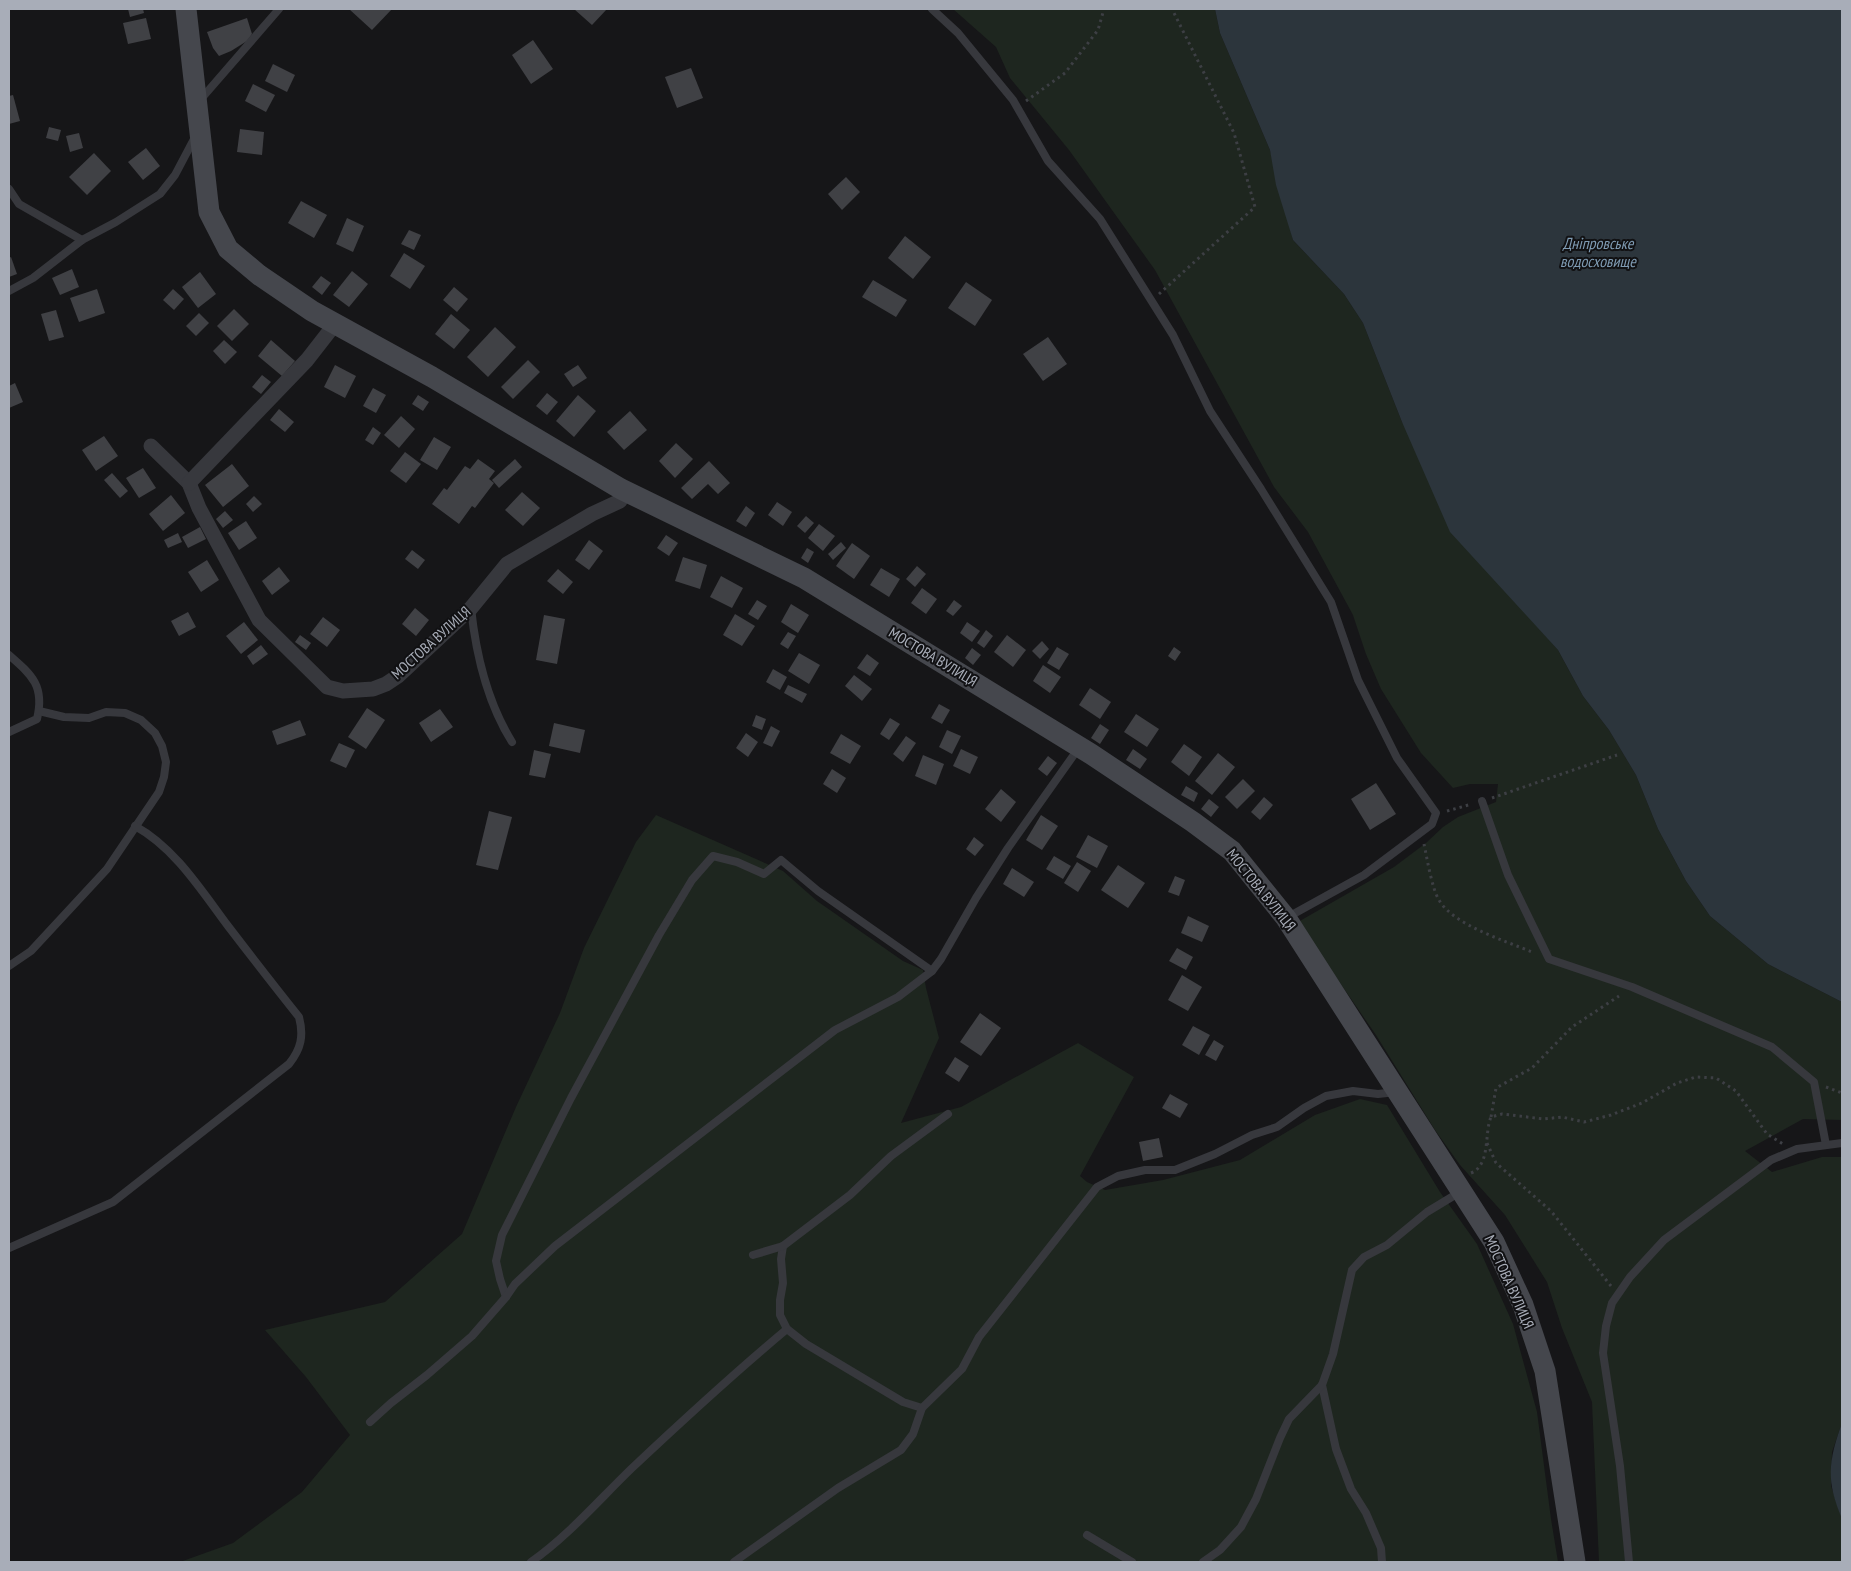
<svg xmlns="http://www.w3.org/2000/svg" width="1851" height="1571" viewBox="0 0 1851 1571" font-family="'PT Sans Narrow',sans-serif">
<rect width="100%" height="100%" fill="#161618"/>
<g fill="#1e261f">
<polygon points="953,9 1215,9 1220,33 1270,150 1293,240 1344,294 1363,323 1402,422 1525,612 1558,650 1583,696 1609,730 1636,775 1658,829 1686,881 1710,916 1768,964 1842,1002 1842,1120 1803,1119 1745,1151 1772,1172 1822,1157 1842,1157 1842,1423 1832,1452 1831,1486 1842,1519 1842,1562 1599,1562 1592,1402 1562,1328 1547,1282 1505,1215 1460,1165 1435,1130 1376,1035 1298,922 1394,867 1426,843 1443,827 1458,817 1496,802 1498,784 1470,784 1453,788 1421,753 1381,689 1366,654 1353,615 1308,532 1274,487 1155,270 1069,150 1010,78 996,47"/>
<polygon points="656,815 783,871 817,901 903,961 923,970 926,988 939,1038 901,1123 961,1107 1078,1043 1134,1077 1080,1176 1087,1182 1105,1190 1163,1180 1240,1160 1315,1115 1360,1099 1387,1105 1440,1192 1477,1244 1513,1324 1537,1412 1551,1519 1558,1562 180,1562 233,1543 302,1492 350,1435 306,1377 265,1330 385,1302 462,1234 516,1107 560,1013 584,948 636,842"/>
</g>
<g fill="#2c353c">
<polygon points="1215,9 1842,9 1842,1002 1768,964 1710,916 1686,881 1658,829 1636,775 1609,730 1583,696 1558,650 1450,532 1402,422 1363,323 1344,294 1293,240 1276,185 1270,150 1220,33"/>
<path d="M1842 1423V1519C1826 1481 1828 1462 1842 1423Z"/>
</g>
<g fill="#404145">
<polygon points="128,9 143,9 144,13 130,17"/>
<polygon points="349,9 392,9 372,30"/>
<polygon points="574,9 607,9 592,25"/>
<polygon points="146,18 151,39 128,44 123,23"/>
<polygon points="247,18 252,34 247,41 231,51 219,56 213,48 207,32"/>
<polygon points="533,40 553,69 531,84 512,55"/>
<polygon points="273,64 295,75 287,92 265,81"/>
<polygon points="691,68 703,98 677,108 665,77"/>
<polygon points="253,84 275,95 266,112 245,101"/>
<polygon points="13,95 20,121 9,124 9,96"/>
<polygon points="49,127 61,130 58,141 46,138"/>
<polygon points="240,129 264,132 262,155 237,152"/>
<polygon points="79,133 83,148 70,152 66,136"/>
<polygon points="146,148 160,166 143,180 128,162"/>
<polygon points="94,153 111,171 87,195 69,177"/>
<polygon points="846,177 860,192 842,210 828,194"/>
<polygon points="301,201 327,215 314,238 288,223"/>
<polygon points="347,218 364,226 353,252 336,244"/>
<polygon points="409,230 421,235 414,250 401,244"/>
<polygon points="905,236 931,257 913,279 888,258"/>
<polygon points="404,253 425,266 410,289 390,276"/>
<polygon points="11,257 17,274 9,277 9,258"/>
<polygon points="72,269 79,287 60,295 52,278"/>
<polygon points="352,271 368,284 349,307 333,295"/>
<polygon points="200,272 216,294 198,308 182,287"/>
<polygon points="321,276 331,283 322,295 312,287"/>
<polygon points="873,280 907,300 896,317 862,297"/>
<polygon points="966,282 992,300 975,326 948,308"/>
<polygon points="454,287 468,299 457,312 443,300"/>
<polygon points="97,289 105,313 79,322 70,298"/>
<polygon points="173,289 184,299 174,310 163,300"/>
<polygon points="234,309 249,324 232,341 217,326"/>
<polygon points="56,310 64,337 49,341 41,314"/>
<polygon points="199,313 209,323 196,336 186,326"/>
<polygon points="451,314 470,330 454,349 435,334"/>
<polygon points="495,327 516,347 488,377 467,357"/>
<polygon points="1048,337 1067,364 1043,381 1023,354"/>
<polygon points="224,340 237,352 225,364 213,351"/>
<polygon points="271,340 295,361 282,376 258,356"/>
<polygon points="528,360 540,372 513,399 501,387"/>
<polygon points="335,365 356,376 345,398 324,387"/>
<polygon points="578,365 587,378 573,387 564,374"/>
<polygon points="262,375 271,382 261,394 252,387"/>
<polygon points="15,383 23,402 9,408 9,386"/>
<polygon points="373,388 386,395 376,413 363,406"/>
<polygon points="547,393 558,402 547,415 536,406"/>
<polygon points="418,395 429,402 423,411 412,404"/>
<polygon points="578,395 596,411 574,437 556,421"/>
<polygon points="279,409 294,422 285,432 270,420"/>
<polygon points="630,411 647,430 624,450 607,432"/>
<polygon points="401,416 415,429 399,448 384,435"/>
<polygon points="373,427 381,433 373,445 365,440"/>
<polygon points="104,436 118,456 96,471 82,450"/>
<polygon points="434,437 451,447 437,470 420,460"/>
<polygon points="676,443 693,459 675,478 659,461"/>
<polygon points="405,452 421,464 406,483 390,471"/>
<polygon points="478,459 495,471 489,479 494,483 475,508 472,506 459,524 432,504 444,488 447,490 465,466 470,469"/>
<polygon points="515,459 522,467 499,488 492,480"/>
<polygon points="709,461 730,483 718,494 708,484 692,499 681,488"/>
<polygon points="232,464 249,486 223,507 205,485"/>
<polygon points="143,468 156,488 139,498 126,478"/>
<polygon points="112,473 128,491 120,498 104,480"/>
<polygon points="522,492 540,508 523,526 505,510"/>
<polygon points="171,495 185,513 163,531 149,514"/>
<polygon points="254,496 262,504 253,512 246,504"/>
<polygon points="777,502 792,512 783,526 768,515"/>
<polygon points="746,506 755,513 746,527 736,521"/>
<polygon points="225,511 233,520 223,528 216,519"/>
<polygon points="806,516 814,523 805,533 797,526"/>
<polygon points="246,521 257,538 239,550 228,533"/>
<polygon points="819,524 835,536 823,551 808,538"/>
<polygon points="200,527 206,539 188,548 182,537"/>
<polygon points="178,533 182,542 168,548 164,540"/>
<polygon points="666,535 678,543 669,556 657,548"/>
<polygon points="589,540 603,551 589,570 575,560"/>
<polygon points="841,542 846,548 833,560 828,554"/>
<polygon points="852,543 870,556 854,579 836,566"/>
<polygon points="807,548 814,552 808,563 801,558"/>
<polygon points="412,550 425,560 418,569 405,559"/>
<polygon points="683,557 707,565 700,589 675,581"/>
<polygon points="207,560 219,580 201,592 188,572"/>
<polygon points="917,566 926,574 915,587 906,579"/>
<polygon points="279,567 290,581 272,595 262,581"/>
<polygon points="881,568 900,579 889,597 870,585"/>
<polygon points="558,569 573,582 563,594 547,581"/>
<polygon points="721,576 743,588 732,608 710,597"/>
<polygon points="922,588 937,599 926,614 911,603"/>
<polygon points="757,600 767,606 758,620 748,614"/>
<polygon points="954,600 962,606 953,616 946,611"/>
<polygon points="791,604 809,615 798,633 781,622"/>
<polygon points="415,608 429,620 416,636 402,624"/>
<polygon points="188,612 196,627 179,636 171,621"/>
<polygon points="735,614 755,626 742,646 723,635"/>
<polygon points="544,615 565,619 557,664 536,660"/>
<polygon points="323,617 340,630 327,647 310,634"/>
<polygon points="244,622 258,640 241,654 226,636"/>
<polygon points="967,622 980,631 972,642 960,633"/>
<polygon points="986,630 993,636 984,648 977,643"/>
<polygon points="788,632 796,636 788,649 780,644"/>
<polygon points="300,635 311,643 306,650 295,642"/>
<polygon points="1007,635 1026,650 1013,667 994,652"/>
<polygon points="1042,641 1049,649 1040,659 1032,651"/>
<polygon points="261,645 268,654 253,665 247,656"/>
<polygon points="1057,647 1069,654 1059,670 1047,663"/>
<polygon points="1174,647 1181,652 1175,661 1168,656"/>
<polygon points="972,648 981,655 973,665 965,658"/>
<polygon points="799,653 820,665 809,684 788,671"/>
<polygon points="867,654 879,663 870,676 857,668"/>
<polygon points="1043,665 1061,677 1050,693 1033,681"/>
<polygon points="773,669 787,677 780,690 766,682"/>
<polygon points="854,675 872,689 862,701 845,686"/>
<polygon points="788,685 807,694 802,703 784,693"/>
<polygon points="1090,688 1111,702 1100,719 1079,705"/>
<polygon points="939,704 950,710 942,724 931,718"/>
<polygon points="367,708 385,720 366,749 348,737"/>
<polygon points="440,709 453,727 431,742 419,723"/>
<polygon points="1136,714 1159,729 1147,747 1124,732"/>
<polygon points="756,715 766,719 762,730 752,726"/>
<polygon points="890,718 900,724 889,740 880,734"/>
<polygon points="300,720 306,735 277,745 272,731"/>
<polygon points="554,723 585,730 580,753 549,746"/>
<polygon points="1100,724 1109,730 1100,744 1091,738"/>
<polygon points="771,726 780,731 772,747 763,743"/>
<polygon points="947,730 961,736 952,754 939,747"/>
<polygon points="746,733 758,742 748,757 736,748"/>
<polygon points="841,734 861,746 850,764 830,753"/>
<polygon points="906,736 916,743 903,762 893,754"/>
<polygon points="339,743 355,750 346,768 330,761"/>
<polygon points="1184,744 1202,757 1189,776 1171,762"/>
<polygon points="961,749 978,757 970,774 953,766"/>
<polygon points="1133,749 1147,759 1140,769 1126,760"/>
<polygon points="534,750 551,754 545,778 529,775"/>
<polygon points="1218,753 1235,767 1212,795 1195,781"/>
<polygon points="923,755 944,764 936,785 915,776"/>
<polygon points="1048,756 1057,763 1047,776 1038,769"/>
<polygon points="832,769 846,778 837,793 823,784"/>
<polygon points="1243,779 1255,791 1237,809 1225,797"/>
<polygon points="1376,783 1396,814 1370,830 1351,799"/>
<polygon points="1186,786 1198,793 1194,802 1181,795"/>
<polygon points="1001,789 1016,802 1001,822 985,809"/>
<polygon points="1264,797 1273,805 1260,820 1251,812"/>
<polygon points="1209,799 1219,807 1211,817 1201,809"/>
<polygon points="489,811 512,817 498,870 476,865"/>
<polygon points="1041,815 1058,826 1042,850 1026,840"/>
<polygon points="1088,835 1108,846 1097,868 1076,857"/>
<polygon points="974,837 984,845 975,856 966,849"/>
<polygon points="1054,856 1071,866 1063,879 1046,869"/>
<polygon points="1077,862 1091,871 1078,892 1064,883"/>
<polygon points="1118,865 1145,883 1128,908 1101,890"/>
<polygon points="1012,868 1034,882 1024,897 1003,884"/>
<polygon points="1175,876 1185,880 1179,896 1168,892"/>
<polygon points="1188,916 1209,926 1202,942 1181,933"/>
<polygon points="1177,948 1193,957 1186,970 1169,961"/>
<polygon points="1182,975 1202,987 1188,1011 1168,1000"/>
<polygon points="980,1013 1001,1028 981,1056 960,1042"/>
<polygon points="1193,1026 1210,1035 1199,1055 1182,1045"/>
<polygon points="1214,1040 1224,1046 1216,1061 1205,1055"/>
<polygon points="955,1057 969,1066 959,1082 945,1073"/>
<polygon points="1170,1094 1188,1104 1180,1118 1162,1108"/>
<polygon points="1159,1138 1163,1157 1143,1161 1139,1142"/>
</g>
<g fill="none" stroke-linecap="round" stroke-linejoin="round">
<g stroke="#3d3f44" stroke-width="3" stroke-dasharray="2.5 4" stroke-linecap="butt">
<polyline points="1026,101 1065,73 1098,30 1104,9"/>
<polyline points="1159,294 1255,207 1234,133 1172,9"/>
<polyline points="1492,798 1617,755"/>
<polyline points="1447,811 1472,804"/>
<path d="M1424 844C1427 858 1432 889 1439 900 1453 925 1506 941 1532 952"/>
<polyline points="1826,1087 1842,1093"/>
<polyline points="1491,1117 1496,1088 1532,1068 1572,1027 1619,996"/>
<polyline points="1487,1143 1496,1163 1551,1211 1611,1286"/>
<path d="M1471 1173C1491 1165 1484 1133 1491 1117L1502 1114 1544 1119 1562 1117 1584 1122 1611 1115 1642 1103 1677 1083 1696 1077 1716 1078 1736 1091 1767 1134 1783 1144"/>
</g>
<g stroke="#37383d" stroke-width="8">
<polyline points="932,9 958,33 1013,100 1048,161 1100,219 1173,335 1210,411 1261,489 1331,602 1358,680 1397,758 1436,813 1432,824 1364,875 1288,917"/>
<polyline points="201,99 279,9"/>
<polyline points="9,189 19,204 82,240"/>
<polyline points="9,291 33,278 82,240 116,222 160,194 175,175 194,139"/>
<path d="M471 608C476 655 487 702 512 742"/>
<path d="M9 655C32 675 45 686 37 719L9 732"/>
<polyline points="1482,801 1508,875 1549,959 1632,987 1772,1047 1814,1082 1826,1145"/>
<polyline points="9,966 31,951 107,869 159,792 164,777 166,762 162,746 155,733 141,720 125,713 106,712 89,718 64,717 39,711"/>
<polyline points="783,1246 781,1259 783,1283 780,1300 780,1315 787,1329 806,1344 903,1402 922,1408"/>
<path d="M9 1248 113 1202 289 1064C301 1049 304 1036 299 1017 275 987 251 956 228 926 201 890 175 848 135 826"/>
<polyline points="753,1255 783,1246 850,1195 891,1156 948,1114"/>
<polyline points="506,1297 500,1279 496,1261 502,1235 571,1098 659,935 692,880 713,856 737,862 764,874 781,860 818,891 932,971"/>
<polyline points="1322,1385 1336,1449 1351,1489 1366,1513 1381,1548 1382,1562"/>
<polyline points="370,1422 391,1403 427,1375 472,1336 506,1297 515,1284 555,1246 835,1030 898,997 932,971 941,959 976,898 1008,848 1078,749"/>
<polyline points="1087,1535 1132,1562"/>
<path d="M531 1562C568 1536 598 1501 631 1469 682 1421 733 1374 787 1329"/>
<polyline points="734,1562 838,1488 901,1450 913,1434 922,1408 962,1369 979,1337 1097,1187 1118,1176 1145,1170 1175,1170 1215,1154 1252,1135 1277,1127 1304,1108 1326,1096 1353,1091 1378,1094 1396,1092"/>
<polyline points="1203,1562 1220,1550 1241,1527 1256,1499 1280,1438 1289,1419 1322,1385 1333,1354 1352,1270 1364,1257 1387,1245 1427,1212 1460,1192"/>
<polyline points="1629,1562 1620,1466 1603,1353 1606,1326 1612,1303 1630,1277 1664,1240 1771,1160 1797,1149 1842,1143"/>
</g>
<g stroke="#37383d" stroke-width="15">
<polyline points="151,446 189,483 199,508 259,620 327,687 343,691 373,689 386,684 398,676 471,608 507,564 592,514 620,501 625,491"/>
<polyline points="189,483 307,360 335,324"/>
</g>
<polyline stroke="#45474d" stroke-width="21" points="186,9 209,212 228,249 259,275 312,311 432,377 621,489 804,578 1091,754 1193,822 1232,851 1286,918 1494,1242 1523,1305 1545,1371 1575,1562"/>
</g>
<g text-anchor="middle" stroke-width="4" stroke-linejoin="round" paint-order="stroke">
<g font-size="15" fill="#a8adb8" stroke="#111113">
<text transform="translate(431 643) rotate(-42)" y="5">МОСТОВА ВУЛИЦЯ</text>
<text transform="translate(933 657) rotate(31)" y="5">МОСТОВА ВУЛИЦЯ</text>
<text transform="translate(1261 890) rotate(51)" y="5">МОСТОВА ВУЛИЦЯ</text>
<text transform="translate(1509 1282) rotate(66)" y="5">МОСТОВА ВУЛИЦЯ</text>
</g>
<g font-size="16" font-style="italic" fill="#7f9bb3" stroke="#111113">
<text x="1598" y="249">Дніпровське<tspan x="1598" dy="18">водосховище</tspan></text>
</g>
</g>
<rect width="1851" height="1571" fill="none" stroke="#a8adb8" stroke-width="20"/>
</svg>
